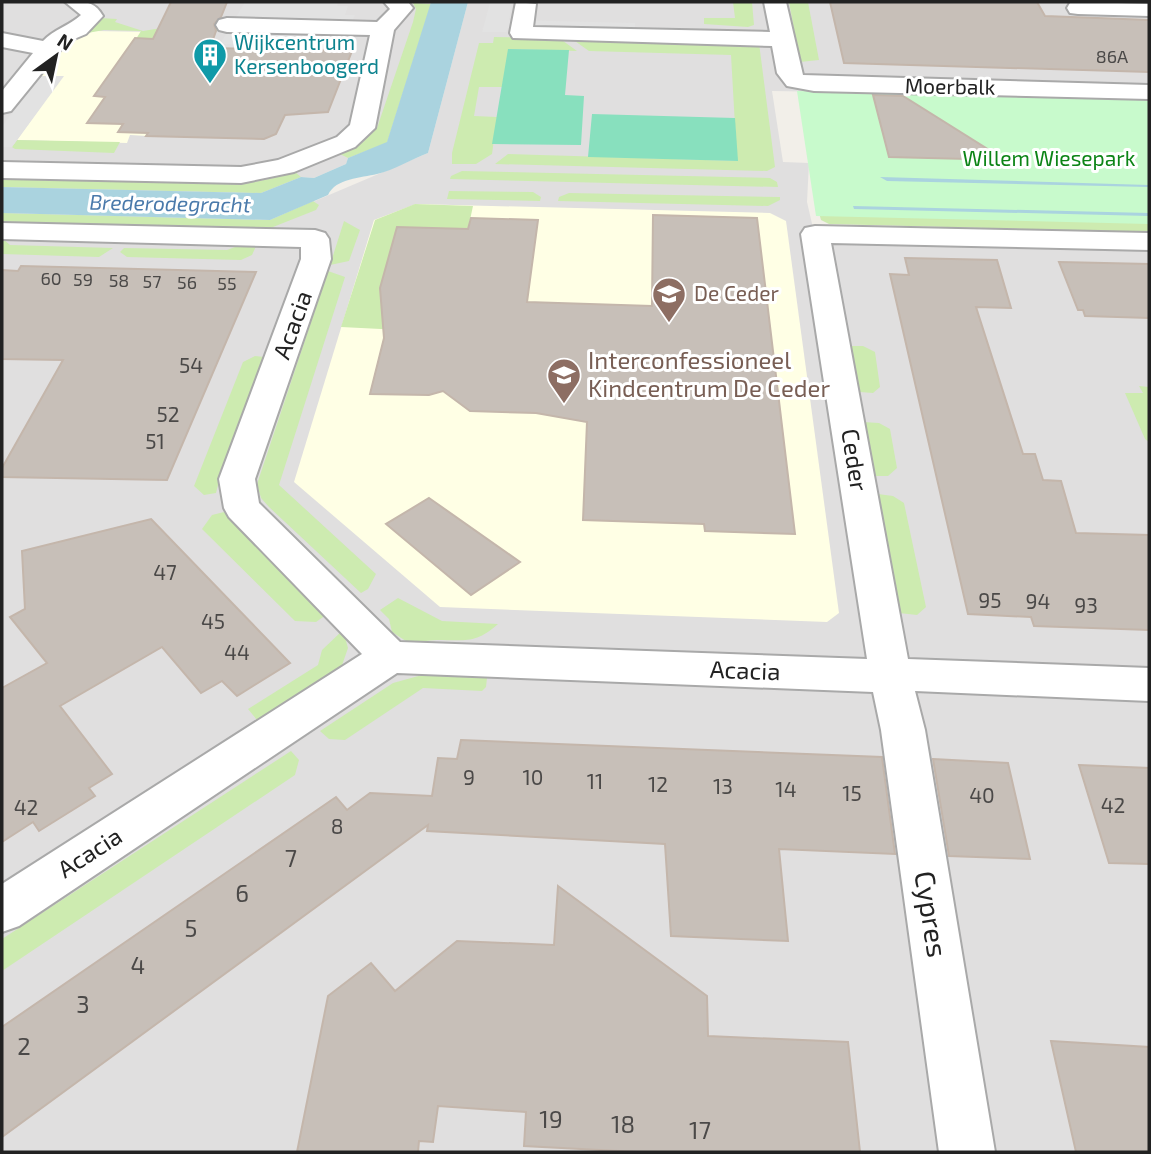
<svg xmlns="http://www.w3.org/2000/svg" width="1151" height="1154" viewBox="0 0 1151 1154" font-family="'Exo 2',sans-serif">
<rect width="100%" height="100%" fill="#f2efe9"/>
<g fill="#e0dfdf">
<polygon points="2,2 431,2 387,143 348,158 346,164 314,178 301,177 261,193 2,187"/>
<polygon points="468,2 1149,2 1149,97 772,91 783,162 809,163 807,202 813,228 1149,234 1149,1152 2,1152 2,213 270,220 428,153"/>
</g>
<g fill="#ffffe5">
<polygon points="94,31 215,33 147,136 130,135 127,143 17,140 63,76 41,76 68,42"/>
<polygon points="416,204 770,213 786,221 839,613 827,622 440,607 294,482 374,220"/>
</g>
<g fill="#cdebb0">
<polygon points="733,2 752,2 754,25 748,27 704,24 704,18 735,18"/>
<polygon points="789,2 808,2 819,60 800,62"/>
<polygon points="413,3 431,4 387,143 348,158 338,153 363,142 377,128 413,22 416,9"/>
<polygon points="100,18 117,19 115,22 143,31 179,25 219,27 211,40 136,39 141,31 104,30 82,34"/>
<polygon points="494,37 559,38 577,51 509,49 502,87 479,87 474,116 497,117 492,154 476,164 452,164 452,153 479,43 493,43"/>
<polygon points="572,39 759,43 775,167 767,171 495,164 508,154 737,161 731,55 589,51"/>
<polygon points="17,140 120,142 114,153 15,149 12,147"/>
<polygon points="294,171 301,177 261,193 2,187 2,179 244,184 274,178"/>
<polygon points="462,171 770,178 777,182 778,187 450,179 451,176"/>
<polygon points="449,191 533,192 541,197 540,201 447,199"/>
<polygon points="569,193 780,197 780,200 768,206 558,201 559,197"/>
<polygon points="313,201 319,205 316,210 268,229 2,222 2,213 270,220"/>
<polygon points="415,204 473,206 468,229 397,228 383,277 401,330 341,327 375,220"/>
<polygon points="817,206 1149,216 1149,232 829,224 821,220"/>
<polygon points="344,221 360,230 349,261 330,265"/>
<polygon points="2,238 10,245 113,248 99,257 2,254"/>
<polygon points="243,244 257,244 252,255 241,260 127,257 120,252 124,248 227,250"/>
<polygon points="328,271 345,277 279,485 376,574 368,589 361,593 269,507 261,498 257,484"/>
<polygon points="850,346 863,346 875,352 880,387 873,393 860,392"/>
<polygon points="255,356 264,357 222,469 216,493 204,495 194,486 243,362"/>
<polygon points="1139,386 1149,387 1149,442 1145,439 1125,393 1143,393"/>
<polygon points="863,422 879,423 890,429 897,468 888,476 873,476"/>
<polygon points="878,494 893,496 904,503 926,607 917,615 899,613"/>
<polygon points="224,512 233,523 326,615 316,622 295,621 202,529 212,515"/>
<path d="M398 598 442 621 498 624C476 644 465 640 437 640 427 640 419 643 409 643L392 632 389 619 380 610Z"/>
<polygon points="343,630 348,648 340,671 261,725 248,709 318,665 322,650"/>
<polygon points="422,675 487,678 486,687 482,691 423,688 345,740 329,739 320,731 393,683"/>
<polygon points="291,751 299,760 295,775 2,971 2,939"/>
</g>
<polygon fill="#c8facc" points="797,91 1149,98 1149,224 816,216"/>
<g fill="#88e0be">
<polygon points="508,49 569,50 565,95 584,96 581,145 492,144"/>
<polygon points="592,114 735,118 738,161 588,157"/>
</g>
<g fill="#e2e2e2">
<polygon points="245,2 338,2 337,6 348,6 345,15 355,15 346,35 350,36 346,46 220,44"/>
<polygon points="490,2 513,2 509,20 635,23 635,31 508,28 506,32 482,32"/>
<polygon points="41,76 64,76 12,147 2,147 2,126"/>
</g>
<g fill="#aad3df">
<path d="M431 2H468L428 153C412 159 394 170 377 174 361 178 336 178 328 195L270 220 2 213V187L261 193 301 177 314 178 346 164 348 158 387 142Z"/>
<polygon points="880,177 1149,185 1149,187 887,181"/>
<polygon points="853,206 1149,213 1149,216 854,209"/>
</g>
<g fill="#c7bfb8" stroke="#c4b6ab" stroke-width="2">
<polygon points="171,2 227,2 221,17 214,24 216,31 210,48 352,51 328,112 285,115 276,134 264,139 146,136 148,133 118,132 123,124 87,123 105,97 94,96 135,38 153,39"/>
<polygon points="830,2 1037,2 1045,16 1149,20 1149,72 844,63"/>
<polygon points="873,95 903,96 1005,160 889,157"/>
<polygon points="653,215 757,218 795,534 705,531 704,524 583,520 587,422 536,413 470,411 443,391 429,395 370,394 384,338 380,288 397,227 468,229 471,218 538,220 527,302 652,306"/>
<polygon points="905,258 997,260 1011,308 976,307 1023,454 1035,454 1043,480 1061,481 1076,533 1149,535 1149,630 1034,626 1031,617 968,614 890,274 909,275"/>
<polygon points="1059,262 1149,264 1149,318 1085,316 1083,310 1078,310"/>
<polygon points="21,266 256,272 167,480 2,477 2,468 63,360 2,359 2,270 18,271"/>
<polygon points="429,498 520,562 471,595 386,524"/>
<polygon points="151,519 290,663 237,696 222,681 201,693 162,647 60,706 112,774 89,788 95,796 39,831 33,822 2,842 2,688 47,663 10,617 25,609 22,551"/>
<polygon points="461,740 882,757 895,854 779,849 788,941 671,936 665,844 427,831 428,825 2,1137 2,1027 336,797 347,810 370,793 432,796 438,758 457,759"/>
<polygon points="933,759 1008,763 1030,859 949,856"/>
<polygon points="1079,765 1149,768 1149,864 1109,863"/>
<polygon points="558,886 707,996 708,1036 848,1042 860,1152 638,1152 524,1146 526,1112 438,1106 433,1142 419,1141 418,1152 297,1152 328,996 371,963 395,991 457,941 554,945"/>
<polygon points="1051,1041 1149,1047 1149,1152 1076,1152"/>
</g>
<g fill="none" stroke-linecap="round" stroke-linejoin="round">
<g stroke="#a9a9a9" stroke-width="4">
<g id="minor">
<path d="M65 2C82 1 94 0 103 16L86 34 67 42 11 111 2 113V91L33 53 2 47V33L43 41C54 29 69 26 81 15Z"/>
<polygon points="384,2 408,2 413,8 394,30 375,128 355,147 294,172 241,183 2,178 2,162 241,167 278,160 337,137 350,125 370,35 227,32 219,30 216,25 219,20 227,18 377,22 390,9"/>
<polygon points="516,2 536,4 533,27 770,32 764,2 786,2 803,75 1149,85 1149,99 814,91 787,86 777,73 772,46 513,38 510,33"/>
<polygon points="1086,2 1149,4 1149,16 1078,14 1070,13 1067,8 1070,3"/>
<polygon points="2,223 315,230 325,233 329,239 331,259 255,479 259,503 400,642 867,659 801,234 805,228 815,226 1149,233 1149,250 831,243 908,659 1149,668 1149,701 915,691 925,730 995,1152 939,1152 881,730 873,692 397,673 19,926 2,932 2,884 362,654 229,517 224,508 219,479 301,259 301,247 2,239"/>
</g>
</g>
<use href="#minor" fill="#fff" fill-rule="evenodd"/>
</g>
<defs>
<g id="building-pin" transform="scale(1.75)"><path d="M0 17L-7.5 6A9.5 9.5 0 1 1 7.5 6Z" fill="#0f9aa8" stroke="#fff"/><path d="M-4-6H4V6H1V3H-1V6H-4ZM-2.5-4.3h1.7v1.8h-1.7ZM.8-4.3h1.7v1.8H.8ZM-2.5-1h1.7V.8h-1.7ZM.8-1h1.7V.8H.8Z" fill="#fff"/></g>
<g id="school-pin" transform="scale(1.75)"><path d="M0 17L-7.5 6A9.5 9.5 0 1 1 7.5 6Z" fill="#8d6e63" stroke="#fff"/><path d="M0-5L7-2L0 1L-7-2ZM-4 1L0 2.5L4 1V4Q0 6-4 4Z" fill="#fff"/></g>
</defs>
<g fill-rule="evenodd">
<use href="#building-pin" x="210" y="55"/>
<use href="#school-pin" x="669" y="294"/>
<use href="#school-pin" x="564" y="375"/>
</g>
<g text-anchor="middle" stroke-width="6" stroke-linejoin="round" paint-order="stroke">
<g font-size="18" fill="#4b4948">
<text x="1112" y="63">86A</text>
<text x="51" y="285">60</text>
<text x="83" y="286">59</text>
<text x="119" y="287">58</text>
<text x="152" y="288">57</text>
<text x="187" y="289">56</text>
<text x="227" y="290">55</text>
</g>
<g font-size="21" fill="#0d838f" stroke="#fff" text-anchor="start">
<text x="234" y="50">Wijkcentrum<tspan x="234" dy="24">Kersenboogerd</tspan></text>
</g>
<g font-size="21" fill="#222" stroke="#fff">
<text transform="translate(950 87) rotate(1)" y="7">Moerbalk</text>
</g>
<g font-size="21" fill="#0c8416" stroke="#fff">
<text x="1049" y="166">Willem Wiesepark</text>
</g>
<g font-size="21" font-style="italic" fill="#4a7aab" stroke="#fff">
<text transform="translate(170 204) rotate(1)" y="7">Brederodegracht</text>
</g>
<g font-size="21" fill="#785e54" stroke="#fff" text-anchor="start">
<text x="694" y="301">De Ceder</text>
</g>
<g font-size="21" fill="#4b4948">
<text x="191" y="373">54</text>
<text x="168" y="422">52</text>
<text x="155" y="449">51</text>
<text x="165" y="580">47</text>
<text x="990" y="608">95</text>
<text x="1038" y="609">94</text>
<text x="1086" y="613">93</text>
<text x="213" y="629">45</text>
<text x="237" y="660">44</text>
<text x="469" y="785">9</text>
<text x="533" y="785">10</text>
<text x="595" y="789">11</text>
<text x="658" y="792">12</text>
<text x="723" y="794">13</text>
<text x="786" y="797">14</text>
<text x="852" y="801">15</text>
<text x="982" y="803">40</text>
<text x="1113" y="813">42</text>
<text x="26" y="815">42</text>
<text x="337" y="834">8</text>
</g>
<g font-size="24" fill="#222" stroke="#fff">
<text transform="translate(293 325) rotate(-70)" y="8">Acacia</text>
<text transform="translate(854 460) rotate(81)" y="8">Ceder</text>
<text transform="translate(745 671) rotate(2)" y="8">Acacia</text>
<text transform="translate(90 853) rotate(-33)" y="8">Acacia</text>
</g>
<g font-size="24" fill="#785e54" stroke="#fff" text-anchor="start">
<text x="588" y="369">Interconfessioneel<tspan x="588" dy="28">Kindcentrum De Ceder</tspan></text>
</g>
<g font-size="24" fill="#4b4948">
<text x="291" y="867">7</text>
<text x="242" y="902">6</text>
<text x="191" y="937">5</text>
<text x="138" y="974">4</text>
<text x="83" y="1013">3</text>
<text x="24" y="1055">2</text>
<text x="551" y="1128">19</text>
<text x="623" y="1133">18</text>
<text x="700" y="1139">17</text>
</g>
<g font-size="28" fill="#222" stroke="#fff">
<text transform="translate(931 914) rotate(81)" y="10">Cypres</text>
</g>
</g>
<rect width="1151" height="1154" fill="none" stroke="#222222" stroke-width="7"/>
<g transform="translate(56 56) rotate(33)" stroke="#ffffff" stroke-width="5" paint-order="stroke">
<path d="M0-5L12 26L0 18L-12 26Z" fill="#222222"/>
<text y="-10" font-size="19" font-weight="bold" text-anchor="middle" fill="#222222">N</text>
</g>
</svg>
